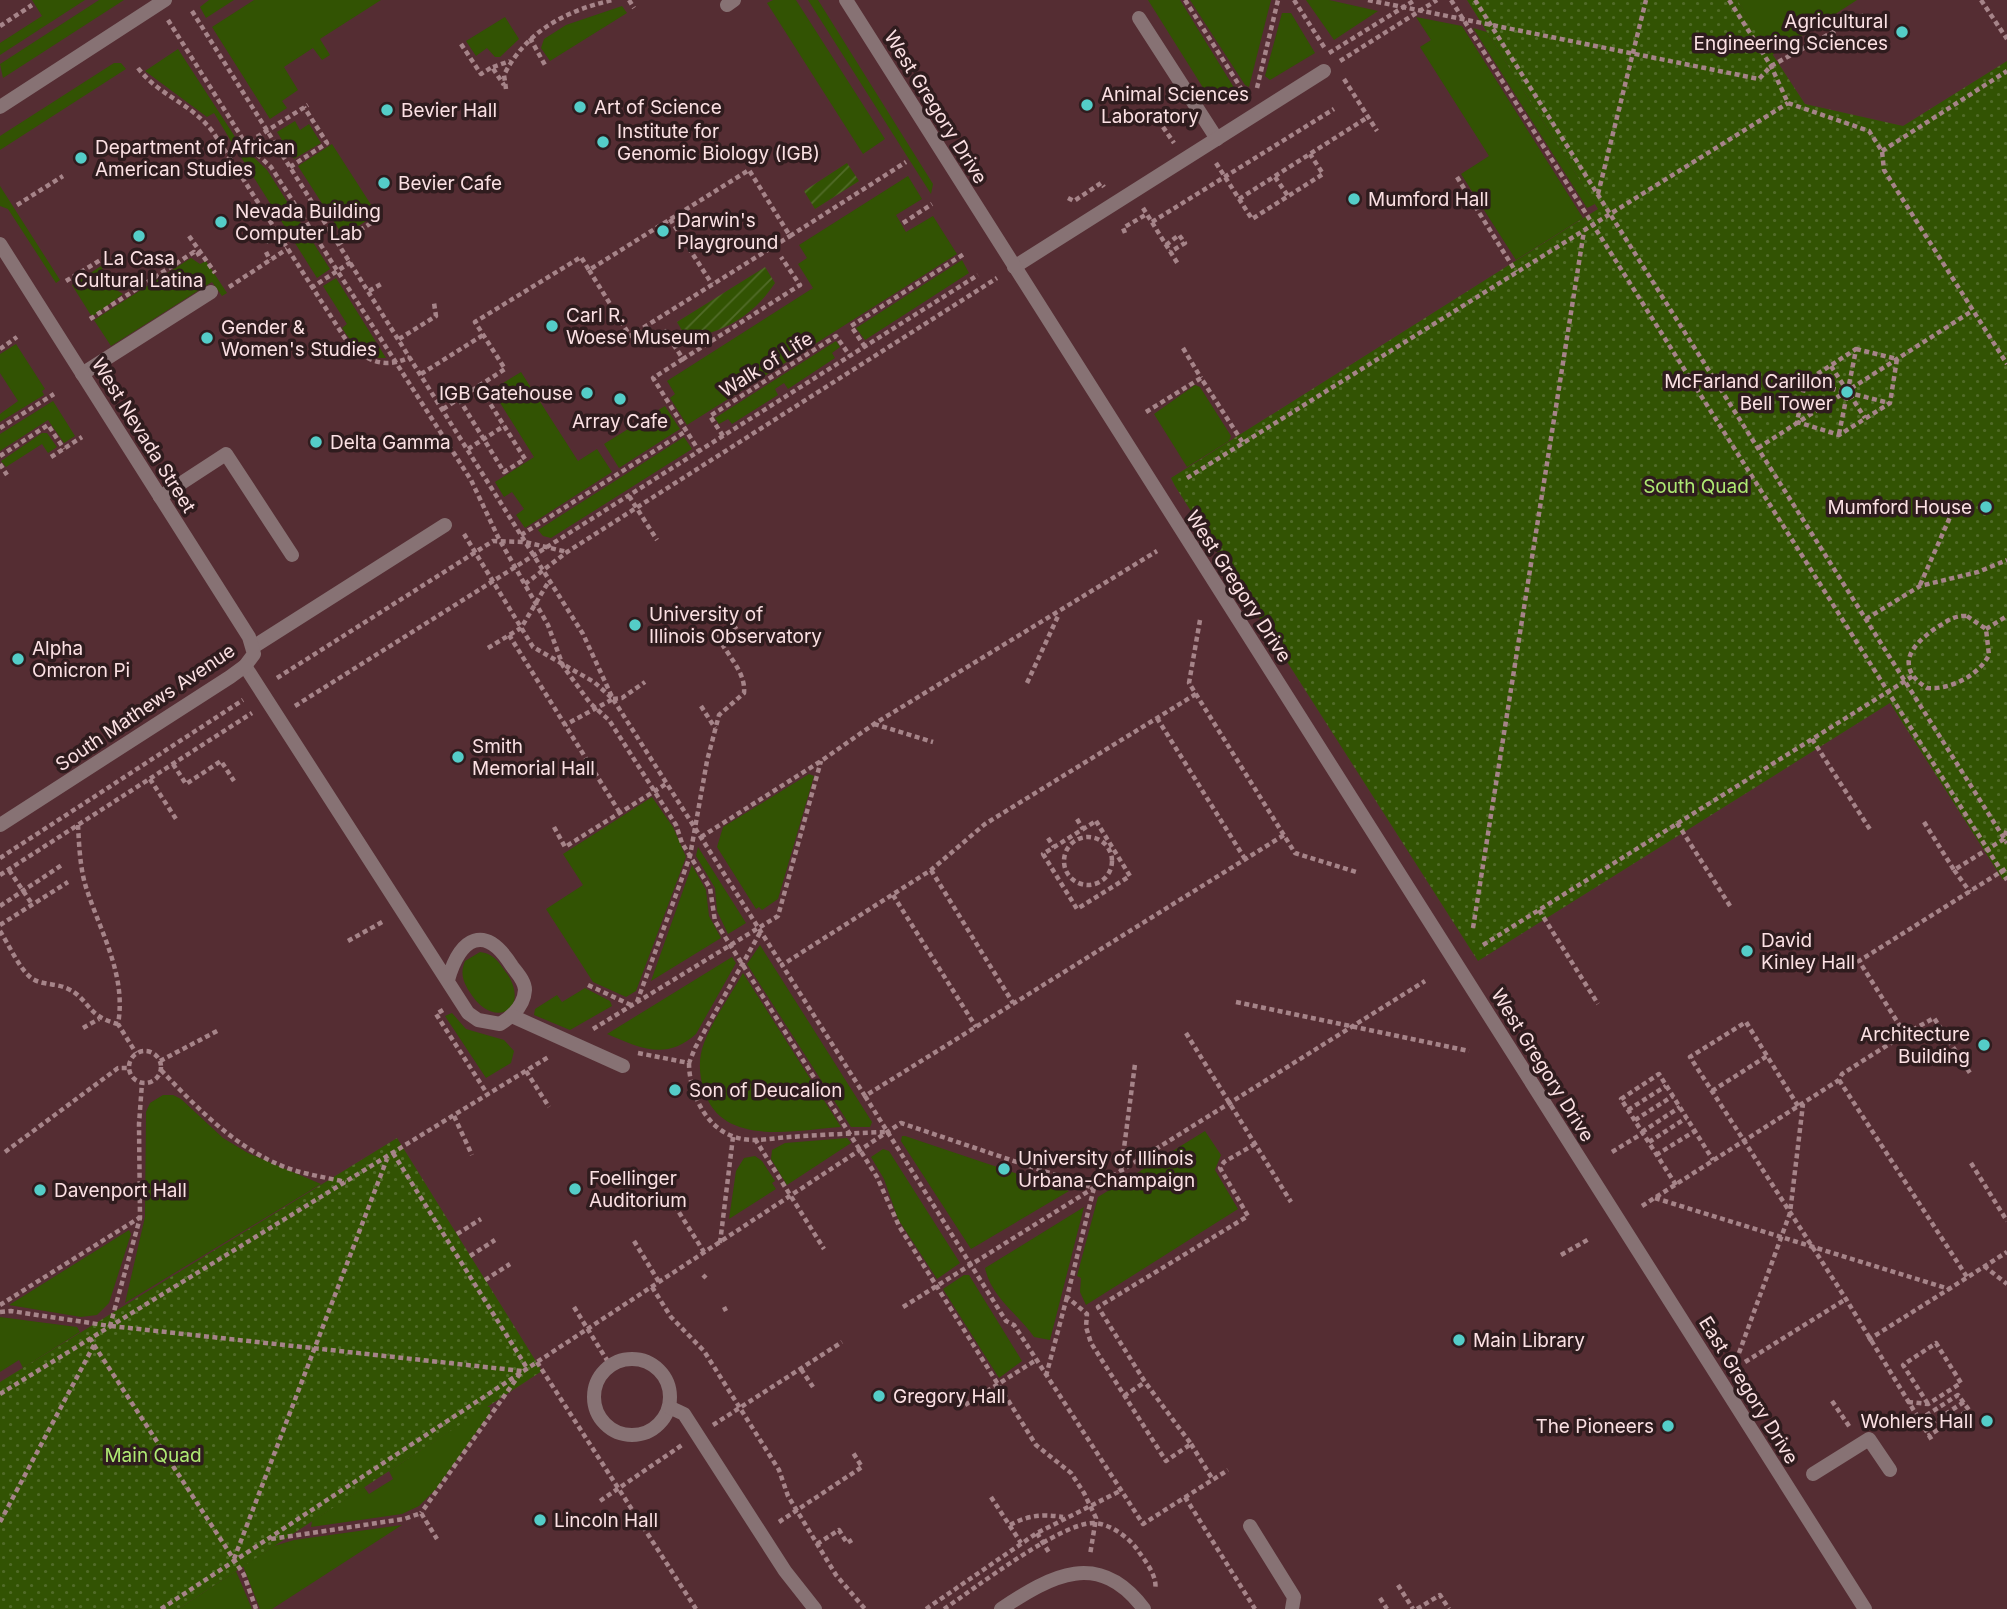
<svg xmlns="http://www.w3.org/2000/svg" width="2007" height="1609" viewBox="0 0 2007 1609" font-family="Inter,sans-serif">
<defs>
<pattern id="park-dots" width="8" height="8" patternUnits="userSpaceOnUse" patternTransform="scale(1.75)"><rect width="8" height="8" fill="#325303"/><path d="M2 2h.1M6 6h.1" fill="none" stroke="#516b28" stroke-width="1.8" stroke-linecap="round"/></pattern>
<pattern id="garden-furrows" width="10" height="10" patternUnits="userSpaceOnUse" patternTransform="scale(1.75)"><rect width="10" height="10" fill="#325303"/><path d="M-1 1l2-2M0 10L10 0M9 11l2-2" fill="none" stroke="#516b28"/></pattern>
</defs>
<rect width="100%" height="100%" fill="#552d33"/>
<g fill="#325303">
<polygon points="32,0 85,0 0,55 0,43 42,16"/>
<polygon points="99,0 124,0 3,78 0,64"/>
<polygon points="209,0 234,0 206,18 200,7"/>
<polygon points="254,0 381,0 320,39 330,55 322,60 313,48 284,67 298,90 282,101 287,108 270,119 212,27"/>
<polygon points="773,0 796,0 885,139 863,154 767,3"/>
<polygon points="808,0 818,0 933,184 931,194"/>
<polygon points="1148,0 1180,0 1241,99 1207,94"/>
<polygon points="1190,0 1271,0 1249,87 1245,85"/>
<polygon points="1306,0 1329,0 1378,11 1334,40"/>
<polygon points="1737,0 1857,0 1772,55"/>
<polygon points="622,6 627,13 550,61 541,48 544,39 566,25"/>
<polygon points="1282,13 1291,13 1315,53 1270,80 1265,76"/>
<polygon points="505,17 519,39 500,57 495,57 487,48 476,56 466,41"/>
<polygon points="1416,17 1462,26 1583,218 1516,260 1461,174 1489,156 1420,47 1431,40"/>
<polygon points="1473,28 1487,32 1595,204 1587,208"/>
<polygon points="178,49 239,143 234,146 214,113 207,117 145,71"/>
<polygon points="114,63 121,63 126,69 0,150 0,136"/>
<polygon points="295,121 300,130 309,124 321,143 294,159 277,132"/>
<polygon points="332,144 377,214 343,236 298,166"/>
<polygon points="246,150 267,170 330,269 317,278 239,154"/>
<polygon points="908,176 922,199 896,215 906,232 933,216 957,254 687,425 670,398 675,394 667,381 813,288 798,264 807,258 799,245"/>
<polygon points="0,186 60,280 56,283 8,209 0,206"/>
<polygon points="191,258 200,264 206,261 227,293 222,296 212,282 111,346 94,320"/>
<polygon points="962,260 969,273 865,340 856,328"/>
<polygon points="101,266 112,287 123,294 92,317 72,285"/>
<path d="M336 278 386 358C364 359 353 345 342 328L347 324 323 286Z"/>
<polygon points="836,341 840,347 832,353 835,358 788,389 784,383 775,389 778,395 732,424 728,419 719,424 715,418"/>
<polygon points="16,344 45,389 42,391 44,395 0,422 0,414 18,401 0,373 0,354"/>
<polygon points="521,372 578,461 597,449 612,472 525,528 516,515 524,509 512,492 504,497 495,482 534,457 492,390"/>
<polygon points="1195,385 1200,387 1231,436 1229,441 1187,467 1154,414"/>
<polygon points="53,401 75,436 64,443 48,420 0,451 0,434"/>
<polygon points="665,406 680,429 619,468 604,444"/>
<polygon points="42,433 47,433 57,447 48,453 42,444 6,467 1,461"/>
<polygon points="684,437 692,449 551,538 543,536 538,530"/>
<polygon points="809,774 814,776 778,899 762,910 759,907 756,909 717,847 723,827"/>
<polygon points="652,797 673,827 686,857 636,991 626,997 593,982 546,909 583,885 563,854"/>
<polygon points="698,847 746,923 728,934 717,911 715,888 696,856"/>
<polygon points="692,865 706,890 709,916 721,938 651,981"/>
<polygon points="760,945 872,1122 870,1127 851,1127 747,964"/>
<path d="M480 952C495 954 499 963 508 975 530 1010 493 1031 469 991 463 981 460 973 465 961Z"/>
<path d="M732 957 736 963 696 1034C666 1061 640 1048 607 1034Z"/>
<path d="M743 973 841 1127C796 1130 721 1148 704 1090 699 1076 698 1058 704 1043 713 1019 730 996 743 973Z"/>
<polygon points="585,988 610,1001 612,1006 570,1030 534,1015 535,1009 557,995 562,1002"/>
<polygon points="452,1013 466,1029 504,1040 514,1051 511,1063 486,1078 445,1016"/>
<polygon points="163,1095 173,1095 181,1099 223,1138 248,1153 321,1184 125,1303 145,1217 146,1112 150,1103"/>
<polygon points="1205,1131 1221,1155 1215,1170 1238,1209 1086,1305 1080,1292 1081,1278 1077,1276 1098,1197"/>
<polygon points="902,1136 905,1136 1069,1191 971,1249 901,1141"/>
<polygon points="847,1138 851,1143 787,1185 771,1159 772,1150 785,1143"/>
<polygon points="883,1149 889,1151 894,1159 960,1263 937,1279 898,1219 884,1179 871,1157"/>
<polygon points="755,1156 762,1161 775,1181 772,1183 776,1189 729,1219 736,1171 744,1158"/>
<path d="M1084 1207 1050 1340 1034 1337C1019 1315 991 1297 985 1268Z"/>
<polygon points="129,1230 131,1234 109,1303 97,1315 81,1317 9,1305"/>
<polygon points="964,1275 969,1275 1022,1361 999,1378 943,1289"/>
<polygon points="0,1317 77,1327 80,1332 23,1368 19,1360 0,1372"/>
<polygon points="486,1407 490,1407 490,1413 436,1489 419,1506 402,1514 311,1527 312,1521 364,1487 369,1494 393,1479 389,1471"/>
<polygon points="402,1525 272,1609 260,1609 243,1566 274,1546 294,1540"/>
<polygon points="236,1571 252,1609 178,1609"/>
</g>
<g fill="url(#park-dots)">
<polygon points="1467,0 1737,0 1805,104 1903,126 2007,61 2007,877 2003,880 1890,703 1478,961 1175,486 1171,478 1598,209"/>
<polygon points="397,1138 542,1371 178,1609 0,1609 0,1382"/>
</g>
<g fill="url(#garden-furrows)">
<polygon points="847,163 859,181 815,209 804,191"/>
<path d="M765 267 775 283C753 316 726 331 687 339L677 322Z"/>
</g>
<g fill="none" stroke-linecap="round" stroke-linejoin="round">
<g stroke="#a68489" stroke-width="4.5" stroke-dasharray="5 3.5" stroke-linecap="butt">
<polyline points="629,0 634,8"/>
<polyline points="1185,0 1246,96"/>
<polyline points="1294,0 1326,50"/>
<polyline points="1368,0 1759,79 1771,66 1864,15"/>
<polyline points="1451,0 2007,880"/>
<polyline points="1475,0 2007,843"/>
<polyline points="1729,0 1771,66 1788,103 1869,131 1882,151 1884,170 2007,364"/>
<polyline points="1981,0 2007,39"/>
<polyline points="192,11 583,634 613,699 782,965"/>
<polyline points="168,20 246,144 271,167 471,480 499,539 548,625 563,666 590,703 609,720 676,825 682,843 710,888 715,921 877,1177 899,1226 1036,1445 1071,1473 1084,1493 1096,1518 1090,1555"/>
<polyline points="0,26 32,5"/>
<polyline points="530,38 545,65"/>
<polyline points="461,44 481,74 492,67 504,85"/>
<polyline points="1329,53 1415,0"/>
<polyline points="1340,61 1437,0"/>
<polyline points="493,67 510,61"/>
<path d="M138 68C160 97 189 101 213 132L348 343C367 362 386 369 410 357"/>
<polyline points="1344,79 1377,131"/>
<polyline points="1257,88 1278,0"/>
<path d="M506 89 504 75C526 31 567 10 613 0"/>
<polyline points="1163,127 1174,143"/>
<polyline points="1882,151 2007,71"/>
<polyline points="228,155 308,105"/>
<polyline points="1216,163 1252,219 1323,174 1310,154"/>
<polyline points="290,167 327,143 304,107"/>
<polyline points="1275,177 1288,196"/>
<polyline points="1457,177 1516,272"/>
<polyline points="1598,194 1646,0"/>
<polyline points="1068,198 1074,201 1101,183 1104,187"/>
<polyline points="1239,199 1368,117"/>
<polyline points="17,205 63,176"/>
<polyline points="1143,208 1178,264"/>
<polyline points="670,219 712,284"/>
<polyline points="1152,222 1334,109"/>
<polyline points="903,223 932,204"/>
<polyline points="1125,233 1123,228 1147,214"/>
<polyline points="189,236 215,273"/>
<polyline points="266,242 278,235"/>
<polyline points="338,244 379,218"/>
<polyline points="1166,245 1179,235 1185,243 1170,252"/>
<polyline points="266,252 270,260"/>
<polyline points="589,270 630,336 790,236"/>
<polyline points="66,281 107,256"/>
<polyline points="229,287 287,249"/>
<polyline points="311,288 351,262"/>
<polyline points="369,291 381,284"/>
<polyline points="90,319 194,252 196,255 200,253"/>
<polyline points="664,330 683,359 800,285 781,257"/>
<polyline points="399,339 436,316 434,303"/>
<polyline points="865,347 851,326 964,254"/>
<polyline points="1183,348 1201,378"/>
<polyline points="0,349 17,337"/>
<polygon points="1856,349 1897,359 1890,403 1839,435 1797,422 1805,382"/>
<polyline points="683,359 653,378 699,451"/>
<polyline points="1831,366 1865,418"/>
<polyline points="421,374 483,335"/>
<polyline points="1806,382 1889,403"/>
<polyline points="459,399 504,472 525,459 479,386"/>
<polyline points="443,409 505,369 475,322 581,257 589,270 749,170 790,236 906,162"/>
<polyline points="1146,412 1201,378 1243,443"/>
<polyline points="0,428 54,394"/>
<polyline points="1839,434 1856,350"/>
<polyline points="723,436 710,416 836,336 850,356"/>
<polyline points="1758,448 1972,311"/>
<polyline points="468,449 504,426"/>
<polyline points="0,456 48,425 64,449"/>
<polyline points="51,457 82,437"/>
<polyline points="0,464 7,475"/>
<polyline points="1187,478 1788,103"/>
<polyline points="629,496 657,540"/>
<polyline points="464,534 533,647 594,682 613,699 565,725"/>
<polyline points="521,535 686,431"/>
<polyline points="525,584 567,552 997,278"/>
<polyline points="1920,585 1954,508 1962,502"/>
<path d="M1967 616 1986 629 1989 655C1978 676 1950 690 1927 688 1894 667 1911 645 1936 628 1946 622 1954 615 1967 616Z"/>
<polyline points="1866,619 1920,586 1978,572 2007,560"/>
<polyline points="1200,620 1189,683 1295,853 1356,872"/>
<polyline points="1986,629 2007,616"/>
<polyline points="509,635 620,813"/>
<polyline points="718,637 737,626"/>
<polyline points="488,648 521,628 549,581"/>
<polyline points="277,678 493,541 525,542 567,552"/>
<polyline points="1027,683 1059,614"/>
<polyline points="1196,694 985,824 931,870 782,965 865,1096 1284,835"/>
<polyline points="613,699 622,698 645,682"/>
<polyline points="295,706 978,275"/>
<polyline points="701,706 715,728"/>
<polyline points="1157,718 1245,859"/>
<polyline points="874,724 933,742"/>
<polyline points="1812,739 1871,831"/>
<polyline points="173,764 186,784 221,761 234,781"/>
<polyline points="150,779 176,819"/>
<polyline points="1077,819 1083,829"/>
<polygon points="1096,821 1130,876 1077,909 1043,854"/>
<polyline points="1924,822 1954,870 2004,839 2007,828"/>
<polyline points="1677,823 1732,909"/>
<path d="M78 825C79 844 80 866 85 884 99 930 127 974 118 1024L136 1053"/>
<polyline points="554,827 565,847 666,784"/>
<circle cx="1088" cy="861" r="24"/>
<polyline points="701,837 821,761 874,724 1157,551"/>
<polyline points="1048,838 1054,847"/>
<polyline points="0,858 243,700"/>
<polyline points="9,870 32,904"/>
<polyline points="931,870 1013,1003"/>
<polyline points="1954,870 1970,892"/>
<polyline points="0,875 252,713"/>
<polyline points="893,895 976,1027"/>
<polyline points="0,906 62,865"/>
<polyline points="1539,910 1598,1004"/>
<polyline points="0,925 68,882"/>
<polyline points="1473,928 1584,231"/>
<path d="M0 931C9 945 18 966 30 977 39 985 55 983 66 988 90 998 85 1016 118 1024"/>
<polyline points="348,941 384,921"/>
<polyline points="1483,945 1913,676"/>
<polyline points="588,985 631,1005"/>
<path d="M637 1002 690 856 707 761 719 715 744 693C746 672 727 655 718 637L708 644"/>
<polyline points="1236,1002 1469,1051"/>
<polyline points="443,1010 436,1014 488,1095"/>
<polyline points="83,1028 99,1019"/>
<polyline points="593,1029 778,916 821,761"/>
<polyline points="1186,1033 1291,1202"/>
<polyline points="1905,1034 1934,1018 1970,1073"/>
<circle cx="145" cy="1067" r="16"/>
<polyline points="638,1053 689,1063 695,1048 761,931"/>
<polyline points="160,1061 219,1030"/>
<path d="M689 1063C689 1091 705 1128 735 1137 751 1143 772 1138 789 1137 821 1135 854 1133 887 1132"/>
<path d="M161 1070C199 1110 239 1152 293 1170 310 1175 328 1178 346 1182"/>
<polyline points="526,1071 549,1107"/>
<polyline points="1839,1080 1967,1277"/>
<polyline points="1712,1091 1767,1056"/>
<polyline points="865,1096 1006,1321 1014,1325 1143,1524 1228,1470"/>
<polyline points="1798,1106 1746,1022 1690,1057 1846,1299 1933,1442"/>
<polyline points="1628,1110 1666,1086"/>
<polyline points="454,1116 472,1155"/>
<polyline points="1635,1120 1673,1096"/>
<polyline points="1642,1132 1680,1107"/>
<polyline points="755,1139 824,1249"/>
<polyline points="1649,1142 1686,1118"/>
<polyline points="5,1152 118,1068 129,1068"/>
<polyline points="1612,1152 1643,1133"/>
<polyline points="393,1153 527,1368"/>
<polyline points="1656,1155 1695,1131"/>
<polyline points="1971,1163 2007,1221"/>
<polyline points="1121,1171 1135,1064"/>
<polyline points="1676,1185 1621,1099 1659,1074 1713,1160"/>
<polyline points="1094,1188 1067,1297 1087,1314 1086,1327 1091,1343 1166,1461 1191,1444 1145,1382 1098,1307 1248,1216 1220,1168 1224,1162 1255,1144"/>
<polyline points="670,1198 704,1252"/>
<polyline points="1655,1198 1949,1289 2007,1252"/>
<polyline points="1642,1206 1839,1080 1842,1074 1905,1034 1859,961 2007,868"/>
<polyline points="457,1234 481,1219"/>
<polyline points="634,1241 659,1282"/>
<polyline points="720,1243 733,1137"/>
<polyline points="1561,1255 1589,1239"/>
<polyline points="470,1256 495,1240"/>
<polyline points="1984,1266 2007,1284"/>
<polyline points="703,1275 706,1278"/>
<polyline points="485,1280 510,1264"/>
<polyline points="652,1287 671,1317 704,1351 779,1470 788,1496 836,1575 865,1609"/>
<polyline points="0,1305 139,1218"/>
<polyline points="574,1307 610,1365"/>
<polyline points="724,1307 726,1311"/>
<polyline points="903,1307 1425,981"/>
<polyline points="0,1312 11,1311 110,1326 140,1218 139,1124 142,1083"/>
<polyline points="111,1326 522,1371 421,1513"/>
<polyline points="1868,1340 1949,1289"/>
<polyline points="94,1345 244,1575 256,1609"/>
<polyline points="1739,1353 1790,1213 1803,1104"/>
<polyline points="537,1362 696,1609"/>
<polyline points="1745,1362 1846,1299"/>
<polyline points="801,1369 813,1387"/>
<polyline points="1046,1376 1067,1297"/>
<polyline points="0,1394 550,1056"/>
<polyline points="1124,1396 1145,1382"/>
<polyline points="1832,1401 1851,1429"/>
<polyline points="1908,1402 1928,1404 1961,1383 1936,1343 1903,1365 1928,1404"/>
<polyline points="965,1405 1036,1360"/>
<polyline points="1919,1420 1958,1395 1969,1410 1928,1436"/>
<polyline points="713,1425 842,1342"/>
<polyline points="1924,1428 1964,1402"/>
<polyline points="1191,1444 1213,1480"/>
<polyline points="991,1497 1021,1543"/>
<polyline points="1185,1497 1255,1609"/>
<polyline points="600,1501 682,1445"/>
<polyline points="0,1522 94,1345 90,1338"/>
<polyline points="779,1522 862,1467 852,1451"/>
<path d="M1010 1525C1029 1515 1042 1514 1063 1517"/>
<polyline points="1037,1533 1050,1554"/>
<polyline points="271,1539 404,1519 421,1513 437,1539"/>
<polyline points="817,1544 839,1530 847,1543 852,1540"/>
<polyline points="234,1559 387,1159"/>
<polyline points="1398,1585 1413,1609"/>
<polyline points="1380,1598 1387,1609"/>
<polyline points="161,1609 901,1123 1094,1188"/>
<polyline points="926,1609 1037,1533 1120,1491"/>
<path d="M944 1609C974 1589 1061 1522 1094 1523 1111 1524 1130 1538 1139 1552 1146 1562 1158 1577 1155 1590"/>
<polyline points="1417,1609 1440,1595 1449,1609"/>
</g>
<g stroke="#877274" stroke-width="14">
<polyline points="727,5 734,0"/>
<polyline points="1139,18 1217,139"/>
<polyline points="1014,267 1324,71"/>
<polyline points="82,374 211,292"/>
<polyline points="160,497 226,454 292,555"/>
<polyline points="253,647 445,525"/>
<path d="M245 666 468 1013 478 1020 500 1024C513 1016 524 1006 525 990 525 981 517 973 512 966 485 923 460 937 448 980"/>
<polyline points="512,1016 623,1066"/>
<circle cx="632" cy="1397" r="38"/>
<polyline points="669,1407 684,1414 785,1571 815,1609"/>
<polyline points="1813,1474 1869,1439 1890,1470"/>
<polyline points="1250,1526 1294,1597 1292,1609"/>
</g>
<g stroke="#877274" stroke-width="14">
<polyline points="0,244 249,637 254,654 245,666 230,677 0,825"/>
<path d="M1001 1609C1052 1575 1099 1549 1144 1609"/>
</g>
<g stroke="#877274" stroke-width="14">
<polyline points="846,0 1865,1609"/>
<polyline points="0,107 165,0"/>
</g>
</g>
<g fill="#54cdc8" stroke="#2f1c1e" stroke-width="2.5">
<circle cx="1902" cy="32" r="7"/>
<circle cx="1087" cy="105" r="7"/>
<circle cx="580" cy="107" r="7"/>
<circle cx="387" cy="110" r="7"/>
<circle cx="603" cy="142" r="7"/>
<circle cx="81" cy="158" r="7"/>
<circle cx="384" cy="183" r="7"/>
<circle cx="1354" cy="199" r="7"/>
<circle cx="221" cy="222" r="7"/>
<circle cx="663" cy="231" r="7"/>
<circle cx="139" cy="236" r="7"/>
<circle cx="552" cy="326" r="7"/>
<circle cx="207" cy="338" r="7"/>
<circle cx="1847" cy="392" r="7"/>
<circle cx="587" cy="393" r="7"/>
<circle cx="620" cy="399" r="7"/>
<circle cx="316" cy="442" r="7"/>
<circle cx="1986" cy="507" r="7"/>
<circle cx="635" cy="625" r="7"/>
<circle cx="18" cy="659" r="7"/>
<circle cx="458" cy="757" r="7"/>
<circle cx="1747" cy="951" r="7"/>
<circle cx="1984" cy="1045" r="7"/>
<circle cx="675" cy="1090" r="7"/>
<circle cx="1004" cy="1169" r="7"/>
<circle cx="575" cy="1189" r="7"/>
<circle cx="40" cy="1190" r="7"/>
<circle cx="1459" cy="1340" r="7"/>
<circle cx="879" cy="1396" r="7"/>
<circle cx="1987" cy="1421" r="7"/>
<circle cx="1668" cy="1426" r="7"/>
<circle cx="540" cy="1520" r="7"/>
</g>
<g text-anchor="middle" stroke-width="7" stroke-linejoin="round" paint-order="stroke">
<g font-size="19" fill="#fbe0e3" stroke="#2f1c1e" text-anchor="start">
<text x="1888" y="28" text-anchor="end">Agricultural<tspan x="1888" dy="22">Engineering Sciences</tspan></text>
<text x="1101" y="101">Animal Sciences<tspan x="1101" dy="22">Laboratory</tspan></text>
<text x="594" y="114">Art of Science</text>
<text x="401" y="117">Bevier Hall</text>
<text x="617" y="138">Institute for<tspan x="617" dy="22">Genomic Biology (IGB)</tspan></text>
<text x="95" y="154">Department of African<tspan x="95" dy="22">American Studies</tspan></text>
<text x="398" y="190">Bevier Cafe</text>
<text x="1368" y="206">Mumford Hall</text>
<text x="235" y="218">Nevada Building<tspan x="235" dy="22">Computer Lab</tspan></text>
<text x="677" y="227">Darwin's<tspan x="677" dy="22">Playground</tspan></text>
<text x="139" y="265" text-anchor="middle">La Casa<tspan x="139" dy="22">Cultural Latina</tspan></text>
<text x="566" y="322">Carl R.<tspan x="566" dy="22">Woese Museum</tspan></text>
<text x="221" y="334">Gender &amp;<tspan x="221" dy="22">Women's Studies</tspan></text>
<text x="1833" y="388" text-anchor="end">McFarland Carillon<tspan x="1833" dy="22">Bell Tower</tspan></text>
<text x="573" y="400" text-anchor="end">IGB Gatehouse</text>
<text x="620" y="428" text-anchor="middle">Array Cafe</text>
<text x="330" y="449">Delta Gamma</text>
<text x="1972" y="514" text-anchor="end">Mumford House</text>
<text x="649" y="621">University of<tspan x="649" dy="22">Illinois Observatory</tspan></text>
<text x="32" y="655">Alpha<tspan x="32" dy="22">Omicron Pi</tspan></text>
<text x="472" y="753">Smith<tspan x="472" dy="22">Memorial Hall</tspan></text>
<text x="1761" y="947">David<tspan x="1761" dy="22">Kinley Hall</tspan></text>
<text x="1970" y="1041" text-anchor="end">Architecture<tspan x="1970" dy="22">Building</tspan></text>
<text x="689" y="1097">Son of Deucalion</text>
<text x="1018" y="1165">University of Illinois<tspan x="1018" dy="22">Urbana-Champaign</tspan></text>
<text x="589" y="1185">Foellinger<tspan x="589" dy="22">Auditorium</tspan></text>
<text x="54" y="1197">Davenport Hall</text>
<text x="1473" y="1347">Main Library</text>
<text x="893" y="1403">Gregory Hall</text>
<text x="1973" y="1428" text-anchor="end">Wohlers Hall</text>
<text x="1654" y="1433" text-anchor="end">The Pioneers</text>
<text x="554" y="1527">Lincoln Hall</text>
</g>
<g font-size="19" fill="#fbe0e3" stroke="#2f1c1e">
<text transform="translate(936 107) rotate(58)" y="7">West Gregory Drive</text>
<text transform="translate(766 364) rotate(-32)" y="7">Walk of Life</text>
<text transform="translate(144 435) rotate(58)" y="7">West Nevada Street</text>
<text transform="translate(1239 586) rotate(57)" y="7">West Gregory Drive</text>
<text transform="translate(145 707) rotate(-34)" y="7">South Mathews Avenue</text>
<text transform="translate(1543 1065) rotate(58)" y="7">West Gregory Drive</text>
<text transform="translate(1749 1390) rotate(58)" y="7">East Gregory Drive</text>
</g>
<g font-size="19" fill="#aeea73" stroke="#2f1c1e">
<text x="1696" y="493">South Quad</text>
<text x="153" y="1462">Main Quad</text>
</g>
</g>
</svg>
